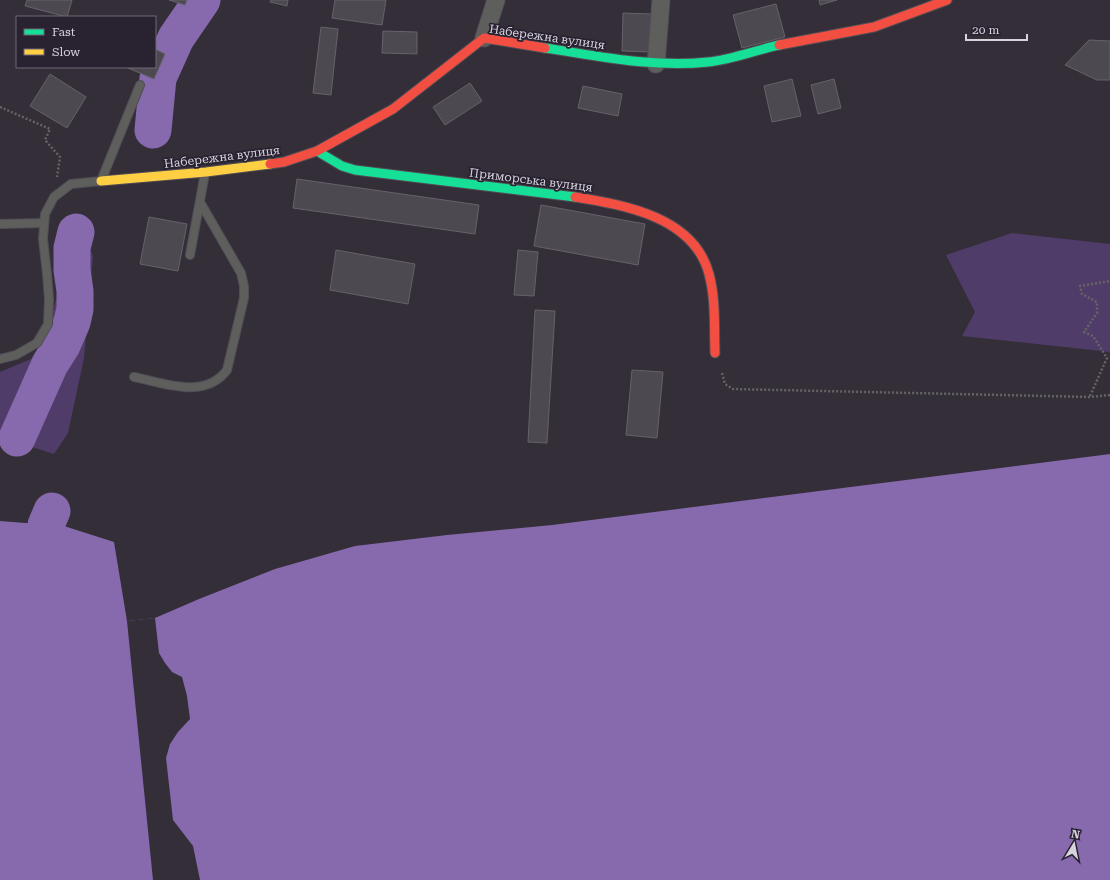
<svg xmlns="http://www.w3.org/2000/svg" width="1110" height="880" viewBox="0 0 1110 880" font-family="'Roboto Serif',serif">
<rect width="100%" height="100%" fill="#332e38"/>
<g fill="#503c68">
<polygon points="67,226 83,233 93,256 84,358 68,433 54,454 0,437 0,372 31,359 46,336 59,289 59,233"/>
<polygon points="1012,233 1110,244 1110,352 962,336 975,312 946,255"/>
</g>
<polygon fill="#8769ad" points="1110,454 1110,880 0,880 0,521 64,526 114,542 127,621 155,618 199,599 275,569 355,546 447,535 552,525"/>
<polygon fill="#332e38" points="155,618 159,653 165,663 172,672 182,677 187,696 190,719 178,732 170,744 166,758 173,820 193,846 200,880 153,880 127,621"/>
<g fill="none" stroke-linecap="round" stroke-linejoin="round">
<g stroke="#8769ad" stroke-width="37">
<polyline points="153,130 158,78 176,38 202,0"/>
<polyline points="17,438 50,364 62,345 72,322 75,309 75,291 72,270 72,248 76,232"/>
<polyline points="46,525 52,511"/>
</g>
</g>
<g fill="#4c4950" stroke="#66626b">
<polygon points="27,0 72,0 67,17 25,6"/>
<polygon points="169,0 187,0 185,5"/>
<polygon points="271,0 288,0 287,6 270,2"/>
<polygon points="335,0 386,0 382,25 332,18"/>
<polygon points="819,0 837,0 820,5"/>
<polygon points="776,4 785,37 742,48 733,15"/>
<polygon points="623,13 652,14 650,52 622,51"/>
<polygon points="321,27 338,29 331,95 313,93"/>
<polygon points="383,31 417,32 417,54 382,53"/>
<polygon points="1089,40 1110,41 1110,80 1097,80 1065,65"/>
<polygon points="155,49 165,54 154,79 128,68 155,67"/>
<polygon points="50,74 86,97 67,128 30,106"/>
<polygon points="792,79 801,116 772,122 764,86"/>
<polygon points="834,79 841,108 818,114 811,85"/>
<polygon points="470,83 482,101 445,125 433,107"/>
<polygon points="583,86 622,94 618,116 578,108"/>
<polygon points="297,179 479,205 475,234 293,208"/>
<polygon points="541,205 645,224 638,265 534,246"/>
<polygon points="149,217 187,224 178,271 140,264"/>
<polygon points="336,250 415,264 408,304 330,290"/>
<polygon points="518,250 538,252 534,296 514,295"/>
<polygon points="535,310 555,311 547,443 528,442"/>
<polygon points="632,370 663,372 657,438 626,435"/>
</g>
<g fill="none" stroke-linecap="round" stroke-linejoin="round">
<g stroke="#514d55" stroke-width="10">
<g id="lane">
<polyline points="0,224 44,223"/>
<polyline points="190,255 205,173"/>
<polyline points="0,359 16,355 37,343 48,324 49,299 47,274 43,239 45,214 54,197 71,184 101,181 140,85"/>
<path d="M134 377C164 383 205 400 227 370L244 298V286L241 273 200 202"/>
</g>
</g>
<g stroke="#514d55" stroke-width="19">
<g id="street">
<polyline points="484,38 496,0"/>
<polyline points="656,64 661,0"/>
</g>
</g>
<g stroke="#514d55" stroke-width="11">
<g id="fast">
<path d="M545 48C599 56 653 68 708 62 731 60 756 50 779 45"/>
<polyline points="317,151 342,166 355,170 575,197"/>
</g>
</g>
<g stroke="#514d55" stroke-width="11">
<polyline id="slow" points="101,181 206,172 270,164"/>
</g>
<g stroke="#514d55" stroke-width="11">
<g id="jam">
<polyline points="779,45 874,27 947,0"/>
<polyline points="270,164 284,162 317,151 393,109 484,38 545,48"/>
<path d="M575 197C625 205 694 217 709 274 716 300 714 327 715 353"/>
</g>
</g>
<g stroke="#656465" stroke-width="2.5" stroke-dasharray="2 2" stroke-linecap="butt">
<polyline points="0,107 50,129 45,140 60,157 57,177"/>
<polyline points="722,373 725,384 733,389 1090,397 1110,395"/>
<polyline points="1090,396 1107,358 1093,336 1084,332 1097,313 1097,302 1082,294 1080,286 1110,281"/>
</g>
<use href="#lane" stroke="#5e5e5d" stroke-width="8"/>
<use href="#street" stroke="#5e5e5d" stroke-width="17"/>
<use href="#fast" stroke="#16e098" stroke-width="9"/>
<use href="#slow" stroke="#ffcf43" stroke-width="9"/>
<use href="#jam" stroke="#f24e42" stroke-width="9"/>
</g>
<g text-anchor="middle" stroke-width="3.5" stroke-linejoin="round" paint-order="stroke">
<g font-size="12" fill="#d7d3dd" stroke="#282231">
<text transform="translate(547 37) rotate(8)" y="4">Набережна вулиця</text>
<text transform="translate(222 157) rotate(-7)" y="4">Набережна вулиця</text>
<text transform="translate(531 180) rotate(7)" y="4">Приморська вулиця</text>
</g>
</g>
<rect x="16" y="16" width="140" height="52" fill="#282231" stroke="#6e6976"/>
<rect x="24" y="29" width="20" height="6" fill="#16e098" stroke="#6e6976"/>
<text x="52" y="36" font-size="12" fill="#d7d3dd">Fast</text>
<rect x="24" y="49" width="20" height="6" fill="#ffcf43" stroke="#6e6976"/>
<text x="52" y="56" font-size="12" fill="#d7d3dd">Slow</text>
<g transform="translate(1074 844) rotate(10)" stroke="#282231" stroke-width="3" paint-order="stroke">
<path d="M0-3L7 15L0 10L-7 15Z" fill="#d7d3dd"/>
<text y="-6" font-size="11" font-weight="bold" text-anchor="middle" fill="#d7d3dd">N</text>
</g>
<path d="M966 34v6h61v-6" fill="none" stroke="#d7d3dd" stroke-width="2"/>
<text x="972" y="34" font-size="12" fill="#d7d3dd" stroke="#282231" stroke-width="3" paint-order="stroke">20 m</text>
</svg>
